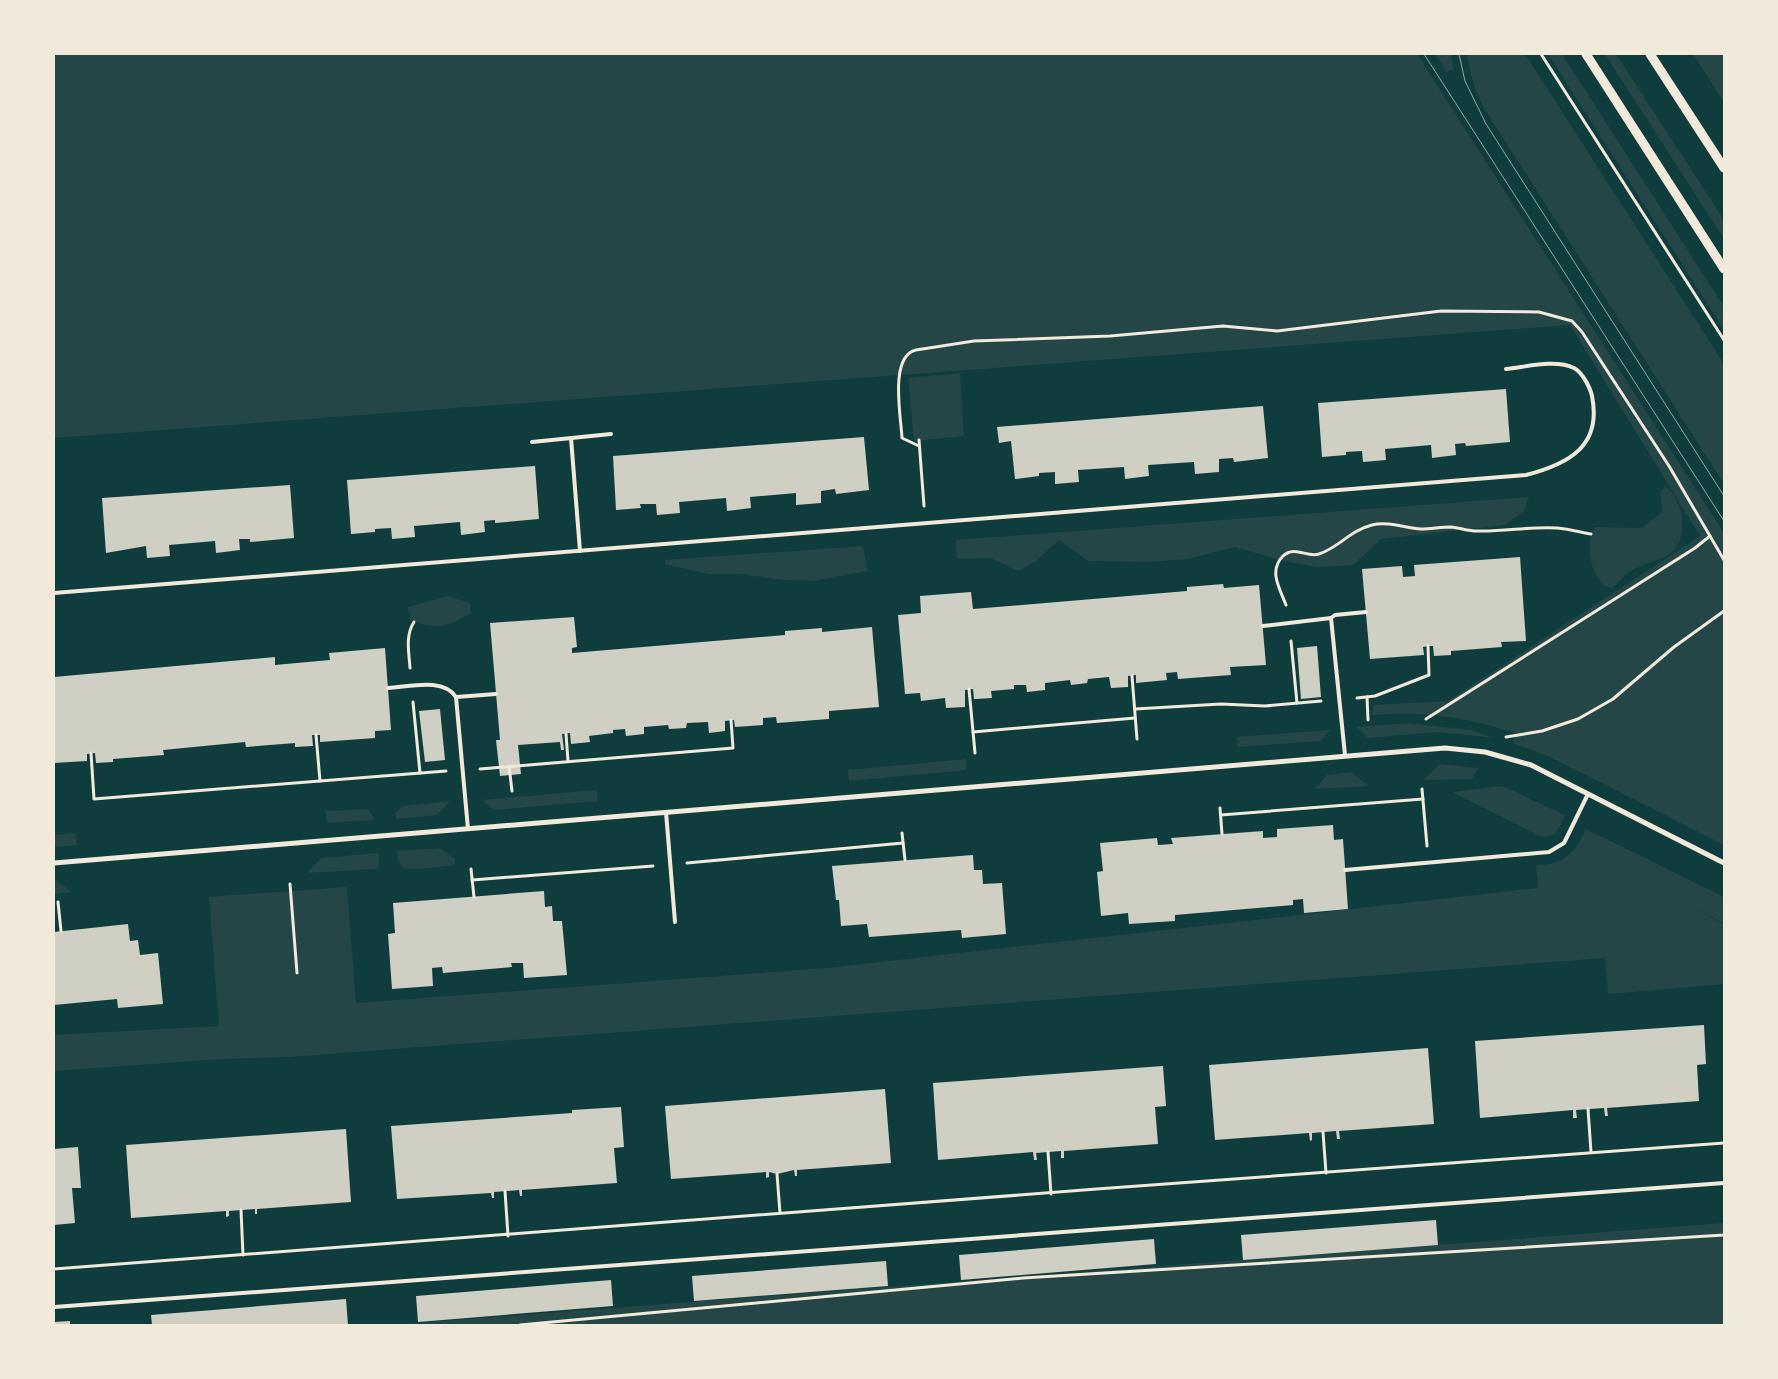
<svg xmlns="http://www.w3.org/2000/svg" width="1778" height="1379" viewBox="0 0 1778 1379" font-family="Helvetica,sans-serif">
<rect width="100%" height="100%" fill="#0f3d3e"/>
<g fill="#244646">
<path d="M54 54H1417L1724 533V845L1550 757 1513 743 1515 733C1465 717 1425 711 1372 715L1373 705 1448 701 1700 536 1570 325 54 438Z"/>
<polygon points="1435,54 1451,54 1453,69 1447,72"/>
<polygon points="1466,54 1525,54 1724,364 1724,484 1484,108 1475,89"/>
<polygon points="1548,54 1562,54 1724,307 1724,330"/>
<polygon points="1605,54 1616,54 1724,220 1724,239"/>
<polygon points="1693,54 1724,54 1724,102"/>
<polygon points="960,373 964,436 914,441 908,378"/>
<path d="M1666 487C1683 499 1690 538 1671 553 1659 562 1641 563 1629 572 1623 576 1619 583 1612 588L1605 586C1591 572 1584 545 1595 527L1642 528 1662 512 1660 491Z"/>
<polygon points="1529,497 1524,511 1505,525 1381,539 1353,565 1317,567 1284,561 1235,547 1187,559 1148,562 1088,561 1059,540 1036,561 1019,571 990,558 957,559 955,540"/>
<polygon points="863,546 867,571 814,581 783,580 742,574 708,574 665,564 665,560"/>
<path d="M448 596 470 603 471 613C449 627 433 631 410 619L408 607Z"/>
<polygon points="1409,723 1471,730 1494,738 1439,732 1368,738 1357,727"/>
<polygon points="1330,730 1320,741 1237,747 1237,737"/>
<polygon points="966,759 967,770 849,781 848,770"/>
<polygon points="1440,764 1478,768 1472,779 1423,780"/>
<polygon points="1351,772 1369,786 1315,789 1327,775"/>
<path d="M1502 786 1565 815C1557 833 1556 840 1535 835L1534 833 1452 792Z"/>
<polygon points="597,790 598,801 494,810 482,800"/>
<polygon points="450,801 437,815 396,819 395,813 403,806"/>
<polygon points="368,809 375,820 327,823 326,811"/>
<path d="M1586 829 1724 897V923L1688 905 1724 924V984L1608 994 1605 958 289 1057 220 1059 54 1071V1035L219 1026 209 897 347 887 356 1003 827 968 1538 888 1536 865C1565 865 1574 853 1586 829Z"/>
<polygon points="75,833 77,845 54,847 54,835"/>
<path d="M440 848 455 859V865C445 866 409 872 402 867 398 863 398 857 397 851Z"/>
<polygon points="379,853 379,866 376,869 307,873 321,858"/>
<polygon points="54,880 55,880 72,892 54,894"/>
<polygon points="1724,1223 1724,1325 389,1325"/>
</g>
<g fill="#cfcfc3">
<polygon points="1506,389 1510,442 1466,446 1465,443 1455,444 1456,455 1432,458 1431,445 1385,449 1386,460 1363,462 1362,451 1346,452 1346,455 1322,457 1318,403"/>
<polygon points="1263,406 1268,458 1234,462 1233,458 1219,459 1219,472 1195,474 1194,462 1148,465 1149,476 1125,479 1124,467 1078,470 1079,482 1055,484 1055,472 1039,473 1039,476 1015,479 1011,441 999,443 997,427"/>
<polygon points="864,437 869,490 836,494 835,489 821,491 821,503 796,505 796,493 750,497 751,508 727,511 726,498 679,502 680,513 657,515 656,504 640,504 641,508 616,510 613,456"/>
<polygon points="535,466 539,519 495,523 495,520 484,521 485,532 461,535 460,522 414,526 415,537 392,539 391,528 375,529 375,532 351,534 347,480"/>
<polygon points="290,485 294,538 250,542 250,539 239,539 240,550 216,553 215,541 169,545 170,556 147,558 146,546 106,553 102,498"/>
<polygon points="1520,557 1526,641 1501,642 1502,647 1451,651 1451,655 1434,656 1433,646 1428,646 1423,647 1424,655 1370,659 1362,569 1402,566 1403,577 1415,576 1414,565"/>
<polygon points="1223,584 1224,588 1259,585 1266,665 1230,667 1231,675 1178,679 1177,672 1166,673 1167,680 1136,683 1136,675 1128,676 1128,687 1111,688 1109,677 1088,679 1087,683 1071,685 1070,680 1045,683 1045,690 1027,692 1026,685 1014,685 1014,689 991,691 992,698 976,699 974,699 973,689 965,690 965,707 946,708 945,698 921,701 920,693 905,694 898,615 921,613 920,596 971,592 973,609 1187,591 1187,587"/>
<polygon points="574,617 577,647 572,648 572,653 785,635 785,631 822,628 822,632 872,627 879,707 829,711 829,719 777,723 776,717 763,718 763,725 735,727 734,720 725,721 725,731 709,733 708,722 687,723 686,728 669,729 668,725 644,727 644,734 626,736 625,729 613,730 613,733 589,736 590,742 571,744 570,733 562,734 564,750 561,750 560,742 518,745 521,774 500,776 496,740 500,740 490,623"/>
<polygon points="1317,646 1321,697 1301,699 1297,648"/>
<polygon points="385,648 391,730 375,731 375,738 320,742 320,735 312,735 313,746 295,747 295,743 246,747 245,742 163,750 164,755 113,759 113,762 96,763 95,753 87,754 87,761 54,763 54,677 275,657 275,665 330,660 329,653"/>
<polygon points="440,709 445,760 425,762 419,711"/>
<polygon points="1333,825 1334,840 1343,839 1348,909 1304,913 1303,899 1293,900 1293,905 1175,915 1175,921 1129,924 1128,913 1101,916 1097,872 1103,871 1100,843 1157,838 1158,845 1173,844 1171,838 1263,831 1263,838 1277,837 1277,829"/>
<polygon points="973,855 974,870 982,870 983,884 1002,883 1006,934 962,938 961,930 869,937 867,924 841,926 839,900 836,900 832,866"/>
<polygon points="544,891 545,907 552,906 553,921 562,921 567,975 524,978 523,963 511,963 512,967 443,973 442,967 432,968 433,986 392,989 388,934 395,933 393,903"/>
<polygon points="128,924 130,941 138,940 140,955 158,953 163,1004 118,1008 117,999 54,1005 54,932"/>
<polygon points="1704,1025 1706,1064 1697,1065 1699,1101 1607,1108 1608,1116 1605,1116 1604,1108 1576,1110 1577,1118 1573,1118 1573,1110 1480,1118 1475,1041"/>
<polygon points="1428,1048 1434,1124 1339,1131 1340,1139 1337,1139 1336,1131 1312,1133 1312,1140 1310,1141 1309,1133 1215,1140 1209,1065"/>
<polygon points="1163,1066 1166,1106 1155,1107 1158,1144 1064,1151 1064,1158 1061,1158 1061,1151 1036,1153 1037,1160 1034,1160 1033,1152 938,1160 933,1083"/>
<polygon points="885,1089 891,1163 797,1170 797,1176 795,1176 794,1170 777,1174 769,1172 769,1177 766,1178 766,1172 671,1179 665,1106"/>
<polygon points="621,1107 624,1147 614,1148 617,1183 522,1190 522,1196 520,1196 519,1190 494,1192 494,1198 492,1198 491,1193 397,1199 391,1126 572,1113 572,1110"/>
<polygon points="346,1129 351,1202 257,1209 257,1214 255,1214 255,1209 229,1211 229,1216 226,1217 226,1211 131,1218 126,1145"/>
<polygon points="78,1147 81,1188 72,1188 75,1223 54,1225 54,1149"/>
<polygon points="1436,1220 1438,1245 1243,1260 1241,1235"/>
<polygon points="1154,1239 1156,1264 961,1280 959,1255"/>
<polygon points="886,1261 888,1286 694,1301 692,1276"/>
<polygon points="611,1280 613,1306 418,1322 416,1296"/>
<polygon points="346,1299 348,1325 152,1325 151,1315"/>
<polygon points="70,1321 70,1325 54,1325 54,1322"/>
</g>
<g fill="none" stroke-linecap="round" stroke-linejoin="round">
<g stroke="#f1e9da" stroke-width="3">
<polyline points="1541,54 1724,340"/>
<polyline points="919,440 924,506"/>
<path d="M919 446 902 438C901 417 889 356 916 350L974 341 1110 336 1223 326 1277 331 1441 311 1539 312 1572 321 1582 332 1669 466 1724 560"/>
<path d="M1286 605C1280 589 1268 571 1283 556 1295 545 1307 558 1319 554 1338 548 1351 530 1372 525 1388 521 1405 528 1421 529 1431 529 1441 527 1451 527 1460 528 1469 531 1477 531 1504 532 1531 526 1557 528 1568 529 1580 532 1591 534"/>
<polyline points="1291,641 1297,703"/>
<path d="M410 668C409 652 405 636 414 622"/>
<polyline points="1132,676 1137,739"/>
<polyline points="969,689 975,753"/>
<polyline points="1367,697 1368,720"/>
<polyline points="1357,698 1375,696 1429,675 1428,646"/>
<polyline points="413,702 420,773"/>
<polyline points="1135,709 1221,704 1265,706 1321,701"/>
<polyline points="1426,719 1695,548 1710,536"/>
<polyline points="973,732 1135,718"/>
<polyline points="566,734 568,761"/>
<polyline points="316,735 320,781"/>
<polyline points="1506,737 1542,731 1578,719 1613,699 1674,647 1724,611"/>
<polyline points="91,753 94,799 446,771"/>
<polyline points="509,766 512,791"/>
<polyline points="480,769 733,748 731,720"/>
<polyline points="1422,789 1427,846"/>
<polyline points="1220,808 1222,834"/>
<polyline points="1221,815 1423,799"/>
<polyline points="902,833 905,860"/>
<polyline points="687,863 903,843"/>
<polyline points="471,869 474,897"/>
<polyline points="472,880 653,866"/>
<polyline points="290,884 297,973"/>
<polyline points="58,902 61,931"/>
<polyline points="1588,1109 1591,1152"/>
<polyline points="1323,1132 1326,1173"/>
<polyline points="1048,1152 1051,1194"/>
<polyline points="777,1174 780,1213"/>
<polyline points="505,1191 508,1236"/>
<polyline points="241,1210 243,1255"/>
<path d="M54 1269C611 1229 1167 1181 1724 1143"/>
<polyline points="520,1325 1023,1278 1724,1235"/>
</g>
<g stroke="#f1e9da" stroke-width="4">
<polyline points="571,438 580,551"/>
<polyline points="532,442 611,434"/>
<path d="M54 593 1526 475C1569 464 1602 446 1592 396 1590 387 1582 372 1574 368 1555 359 1526 367 1506 369"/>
<polyline points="1263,626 1331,618"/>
<path d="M388 688C409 687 443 677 456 697L468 829"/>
<polyline points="456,697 496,694"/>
<polyline points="1345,755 1331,618 1335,615 1366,612"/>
<polyline points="666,812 675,922"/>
<polyline points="1345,870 1549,852 1564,843 1588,794"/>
<polyline points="54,1307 1724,1183"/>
</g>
<polyline stroke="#f1e9da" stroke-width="5" points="54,863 1445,748 1485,752 1531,765 1724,863"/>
<g stroke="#f1e9da" stroke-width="9">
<polyline points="1586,54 1724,269"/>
<polyline points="1650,54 1724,168"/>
</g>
<g stroke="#97a49c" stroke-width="1">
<polyline points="1424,54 1724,521"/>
<polyline points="1459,54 1465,81 1486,124 1724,496"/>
</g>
</g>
<rect width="1778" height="1379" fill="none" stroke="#f1e9da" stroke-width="110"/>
</svg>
